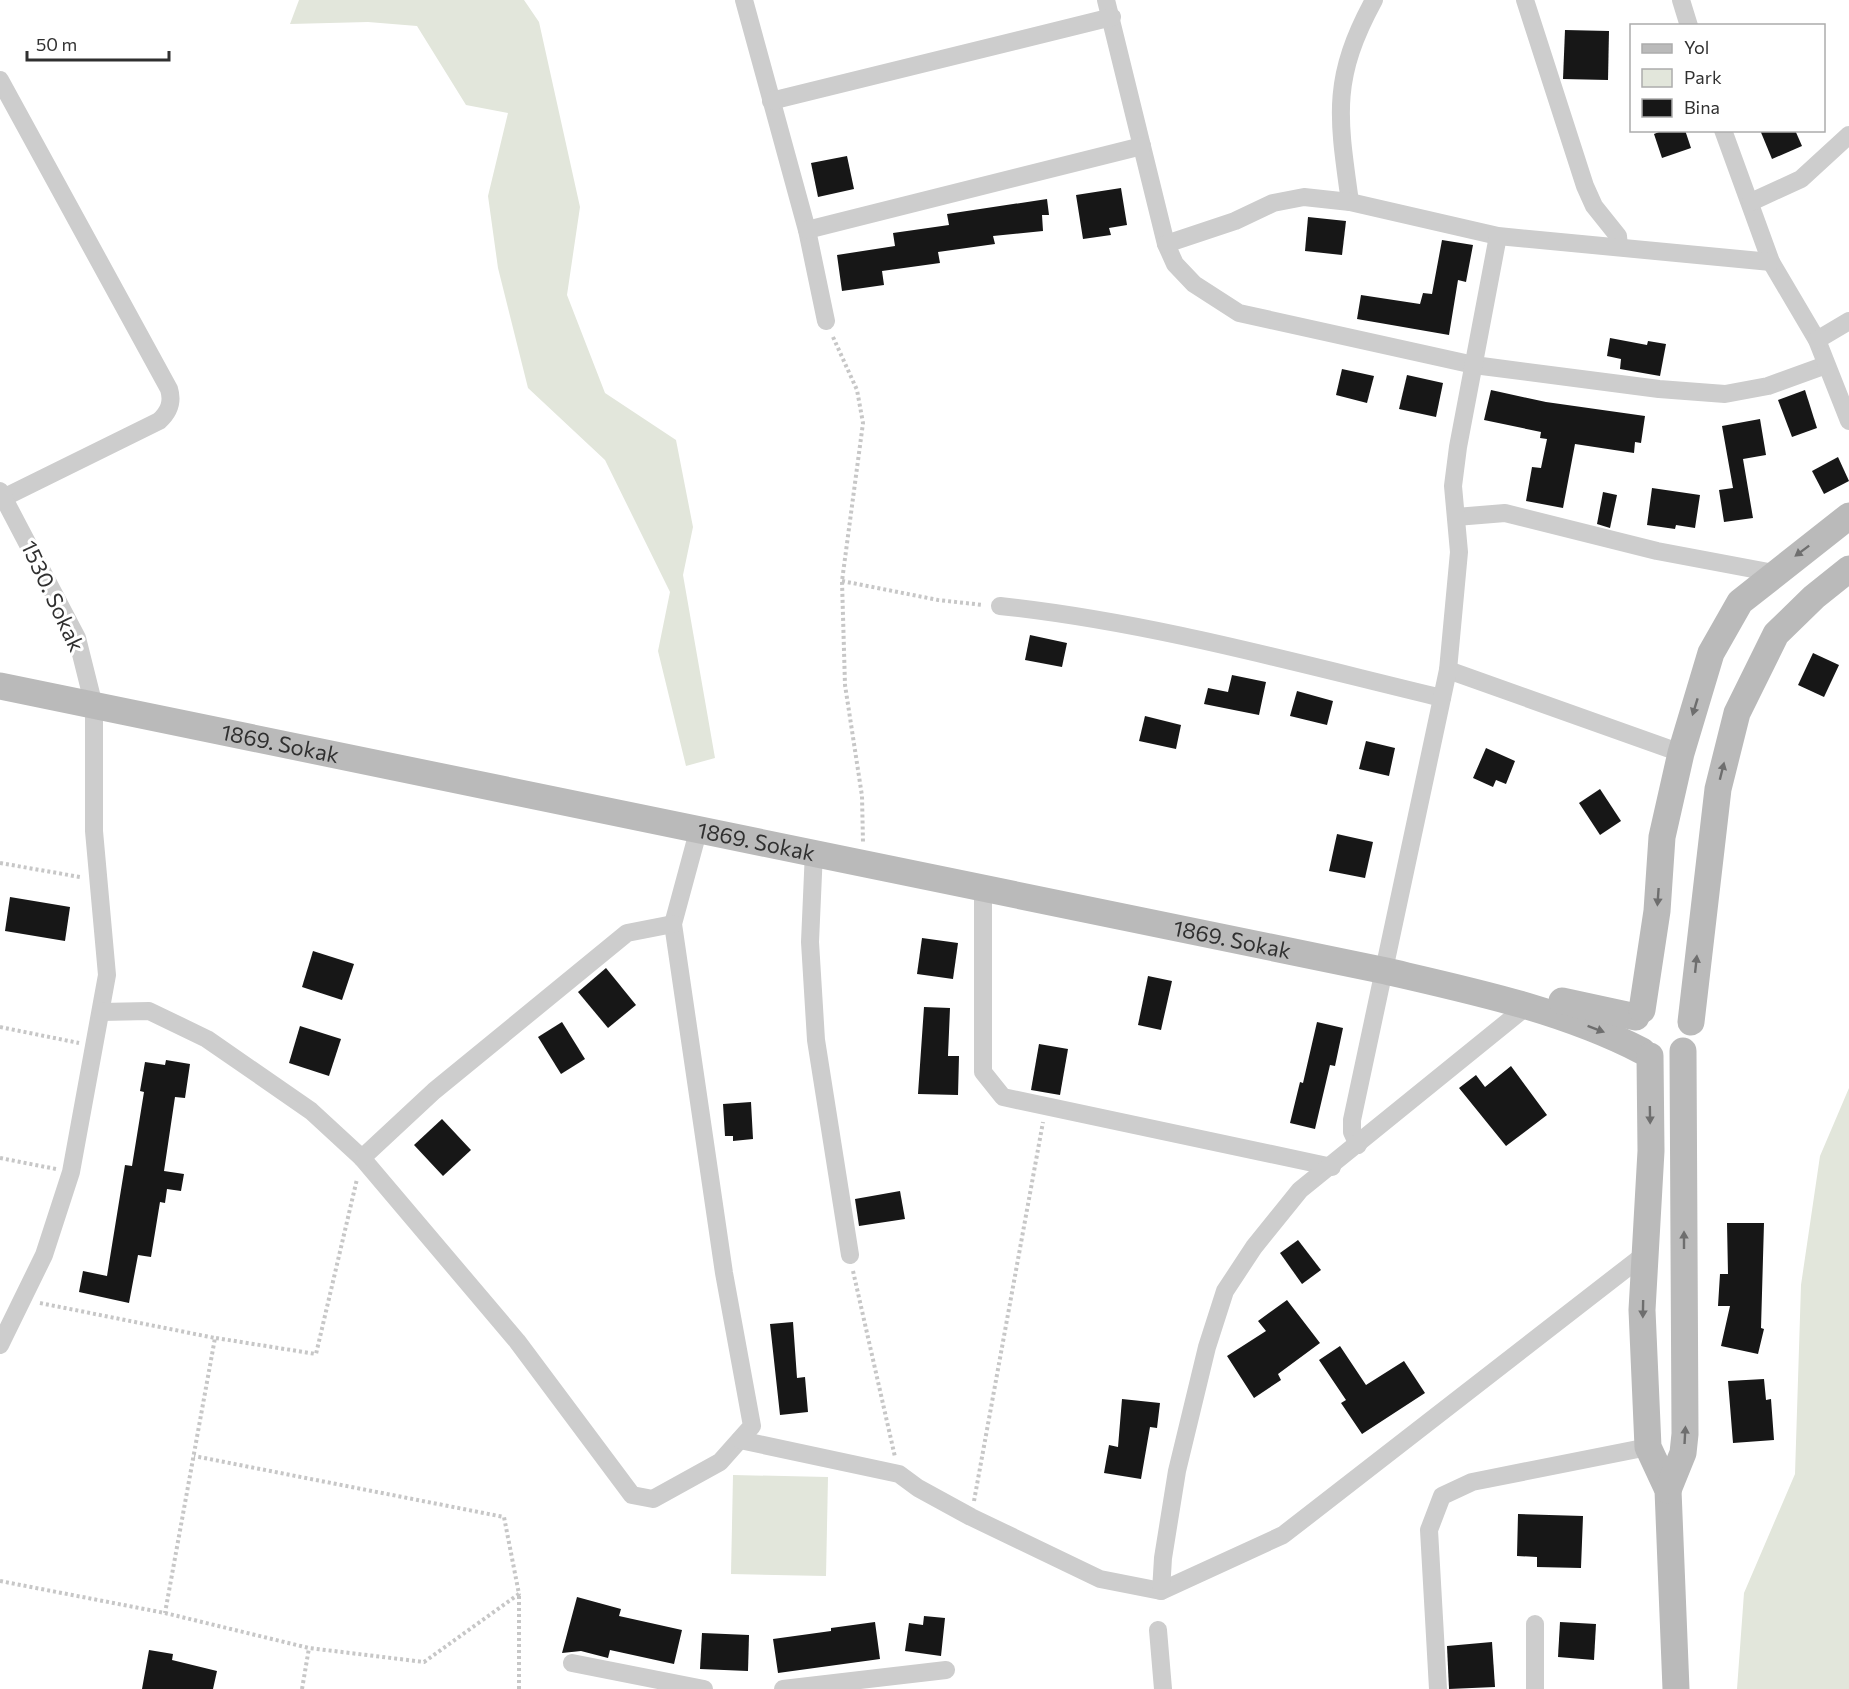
<svg xmlns="http://www.w3.org/2000/svg" width="1849" height="1689" viewBox="0 0 1849 1689" font-family="Commissioner,sans-serif">
<rect width="100%" height="100%" fill="#fff"/>
<g fill="#e2e6db">
<polygon points="299,0 524,0 539,22 580,207 567,295 605,393 676,440 693,527 683,575 715,758 686,766 658,651 670,592 605,460 528,388 498,268 488,196 508,113 466,105 417,26 368,22 290,24"/>
<polygon points="1849,1088 1849,1689 1737,1689 1744,1593 1795,1474 1801,1285 1820,1156"/>
<polygon points="733,1475 828,1477 826,1576 731,1574"/>
</g>
<g fill="#171717">
<polygon points="1565,30 1609,31 1608,80 1563,79"/>
<polygon points="1664,130 1685,130 1691,148 1662,158 1654,134"/>
<polygon points="1760,130 1795,130 1802,146 1772,159"/>
<polygon points="847,156 854,189 818,197 811,163"/>
<polygon points="1121,188 1127,225 1109,228 1111,235 1083,239 1076,195"/>
<polygon points="1047,199 1049,215 1042,215 1043,231 993,236 995,244 938,252 940,263 882,271 884,285 842,291 837,255 895,246 893,233 949,225 947,214"/>
<polygon points="1308,217 1346,221 1342,255 1305,251"/>
<polygon points="1442,240 1473,245 1466,282 1458,280 1449,335 1357,319 1361,295 1420,304 1423,293 1432,294"/>
<polygon points="1610,338 1647,345 1648,341 1666,344 1660,376 1620,369 1621,359 1607,356"/>
<polygon points="1342,369 1374,376 1367,403 1336,395"/>
<polygon points="1407,375 1443,383 1436,417 1399,409"/>
<polygon points="1491,390 1546,402 1645,416 1641,443 1635,442 1634,453 1575,444 1563,508 1526,501 1532,467 1541,468 1547,439 1540,438 1541,432 1484,420"/>
<polygon points="1805,390 1817,428 1792,437 1778,400"/>
<polygon points="1760,419 1766,455 1743,459 1753,518 1724,522 1719,490 1733,488 1722,426"/>
<polygon points="1838,457 1849,481 1824,494 1812,471"/>
<polygon points="1652,488 1700,495 1695,528 1676,525 1675,529 1647,525"/>
<polygon points="1603,492 1617,495 1610,528 1597,524"/>
<polygon points="1030,635 1067,643 1062,667 1025,660"/>
<polygon points="1813,653 1839,665 1824,697 1798,685"/>
<polygon points="1232,675 1266,682 1259,715 1204,704 1208,688 1228,692"/>
<polygon points="1297,691 1333,701 1327,725 1290,716"/>
<polygon points="1145,716 1181,725 1176,749 1139,741"/>
<polygon points="1366,741 1395,748 1389,776 1359,769"/>
<polygon points="1486,748 1515,761 1506,784 1496,780 1493,787 1473,778"/>
<polygon points="1600,789 1621,821 1600,835 1579,803"/>
<polygon points="1337,834 1373,842 1365,878 1329,871"/>
<polygon points="10,897 70,907 65,941 5,931"/>
<polygon points="922,938 958,943 953,979 917,974"/>
<polygon points="313,951 354,964 342,1000 302,987"/>
<polygon points="606,968 636,1005 608,1028 578,992"/>
<polygon points="1148,976 1172,981 1161,1030 1138,1025"/>
<polygon points="924,1007 950,1008 948,1056 959,1056 958,1095 918,1094"/>
<polygon points="562,1022 585,1059 561,1074 538,1037"/>
<polygon points="1317,1022 1343,1028 1335,1066 1330,1065 1315,1129 1290,1123 1300,1082 1303,1083"/>
<polygon points="300,1026 341,1039 329,1076 289,1063"/>
<polygon points="1039,1044 1068,1049 1060,1095 1031,1090"/>
<polygon points="166,1060 190,1064 185,1098 175,1097 164,1171 184,1174 181,1191 167,1189 165,1203 160,1202 151,1257 138,1255 129,1303 79,1292 83,1271 107,1276 125,1165 132,1166 144,1092 140,1091 145,1062 165,1065"/>
<polygon points="1511,1066 1547,1115 1506,1146 1459,1088 1476,1075 1485,1087"/>
<polygon points="751,1102 753,1139 733,1141 733,1136 725,1136 723,1104"/>
<polygon points="442,1119 471,1150 443,1176 414,1145"/>
<polygon points="900,1191 905,1219 859,1226 855,1199"/>
<polygon points="1727,1223 1764,1223 1761,1328 1764,1329 1758,1354 1721,1346 1730,1306 1718,1306 1720,1274 1728,1274"/>
<polygon points="1298,1240 1321,1270 1302,1284 1280,1253"/>
<polygon points="1287,1300 1320,1343 1278,1374 1281,1380 1254,1398 1227,1356 1266,1331 1258,1321"/>
<polygon points="793,1322 797,1378 805,1377 808,1412 780,1415 770,1324"/>
<polygon points="1340,1346 1366,1385 1404,1361 1425,1393 1362,1434 1341,1403 1346,1400 1319,1360"/>
<polygon points="1764,1379 1766,1400 1771,1399 1774,1440 1733,1443 1728,1381"/>
<polygon points="1122,1399 1160,1403 1157,1428 1150,1427 1141,1479 1104,1473 1109,1445 1118,1447"/>
<polygon points="1518,1514 1583,1516 1581,1568 1537,1567 1537,1557 1517,1556"/>
<polygon points="577,1597 621,1609 619,1616 682,1630 674,1664 610,1650 608,1658 581,1651 562,1653"/>
<polygon points="924,1616 945,1618 941,1656 905,1651 909,1623 923,1625"/>
<polygon points="875,1622 880,1659 778,1673 773,1639 831,1631 831,1628"/>
<polygon points="1560,1622 1596,1624 1594,1660 1558,1657"/>
<polygon points="702,1633 749,1635 748,1671 700,1669"/>
<polygon points="1492,1642 1495,1687 1449,1689 1447,1646"/>
<polygon points="149,1650 173,1654 172,1660 217,1671 213,1689 142,1689"/>
</g>
<g fill="none" stroke-linecap="round" stroke-linejoin="round">
<g stroke="#c7c7c7" stroke-width="4" stroke-dasharray="3 3" stroke-linecap="butt">
<polyline points="833,337 857,390 863,423 842,581 845,685 862,796 863,843"/>
<polyline points="842,581 938,600 983,605"/>
<polyline points="0,863 80,877"/>
<polyline points="0,1027 79,1043"/>
<polyline points="0,1158 56,1169"/>
<polyline points="853,1271 895,1457"/>
<polyline points="40,1303 215,1338 165,1613"/>
<polyline points="216,1338 316,1354 357,1179"/>
<polyline points="974,1501 1043,1122"/>
<polyline points="0,1581 165,1613 309,1648 424,1662 519,1594 504,1517 194,1456"/>
<polyline points="302,1689 309,1648"/>
<polyline points="519,1689 519,1594"/>
</g>
<g stroke="#cdcdcd" stroke-width="18">
<polyline points="744,0 807,230 826,321"/>
<polyline points="1106,0 1166,244 1175,264 1194,284 1239,313 1474,365 1659,389 1725,394 1768,386 1826,365"/>
<polyline points="1525,0 1585,186 1594,206 1618,236 1619,247"/>
<polyline points="1681,0 1689,26"/>
<path d="M0 80 169 389C173 402 169 412 159 421L3 498"/>
<polyline points="771,101 1112,17"/>
<polyline points="1723,130 1771,262 1817,340 1849,421"/>
<path d="M1350 202C1338 116 1331 79 1374 0"/>
<polyline points="1751,202 1801,179 1849,135"/>
<polyline points="807,230 1142,146"/>
<polyline points="1166,244 1235,221 1273,203 1304,197 1350,202 1498,236 1771,262"/>
<polyline points="1817,340 1849,321"/>
<polyline points="0,491 77,638 94,706 94,831 107,975 71,1172 44,1255 0,1345"/>
<polyline points="1456,517 1505,513 1657,551 1774,573"/>
<path d="M1000 606C1150 622 1296 663 1442 698"/>
<polyline points="1448,670 1681,753"/>
<polyline points="814,851 810,942 816,1040 850,1255"/>
<polyline points="983,886 983,1072 1003,1097 1332,1167"/>
<polyline points="101,1012 149,1011 207,1039 311,1111 362,1158 517,1341 632,1495 653,1499 720,1462 752,1426 724,1273 673,924 699,828"/>
<polyline points="1358,1145 1352,1132 1352,1120 1448,670 1459,552 1453,486 1458,447 1498,236"/>
<polyline points="362,1158 434,1091 627,933 673,924"/>
<polyline points="740,1440 899,1474 918,1488 971,1517 1100,1579 1161,1591 1283,1535 1645,1254"/>
<polyline points="1161,1591 1163,1558 1177,1471 1207,1347 1225,1291 1254,1247 1300,1190 1526,1007"/>
<polyline points="1158,1630 1163,1689"/>
<polyline points="572,1663 704,1689"/>
<polyline points="783,1689 946,1670"/>
<polyline points="1438,1689 1429,1530 1442,1496 1472,1482 1648,1447"/>
<polyline points="1535,1689 1535,1624"/>
</g>
<g stroke="#bababa" stroke-width="27">
<path id="s1" d="M0 686 1386 971C1472 991 1563 1010 1642 1051"/>
<polyline points="1562,1001 1636,1017"/>
<polyline points="1642,1010 1657,911 1662,837 1681,753 1711,653 1740,602 1849,516"/>
<polyline points="1691,1022 1718,789 1737,713 1776,634 1814,597 1849,569"/>
<polyline points="1650,1056 1651,1151 1642,1310 1648,1447 1668,1490 1676,1689"/>
<polyline points="1668,1490 1683,1453 1685,1434 1683,1051"/>
</g>
</g>
<defs><path id="oneway-solid" d="M-6-.8H1V-3.2L6.5 0L1 3.2V.8H-6Z" transform="scale(1.5)"/></defs>
<g fill="#6e6e6e">
<use href="#oneway-solid" transform="translate(1802 551) rotate(143)"/>
<use href="#oneway-solid" transform="translate(1695 707) rotate(107)"/>
<use href="#oneway-solid" transform="translate(1722 771) rotate(-76)"/>
<use href="#oneway-solid" transform="translate(1658 897) rotate(94)"/>
<use href="#oneway-solid" transform="translate(1696 964) rotate(-84)"/>
<use href="#oneway-solid" transform="translate(1596 1029) rotate(21)"/>
<use href="#oneway-solid" transform="translate(1650 1115) rotate(89)"/>
<use href="#oneway-solid" transform="translate(1684 1240) rotate(-90)"/>
<use href="#oneway-solid" transform="translate(1643 1309) rotate(91)"/>
<use href="#oneway-solid" transform="translate(1685 1435) rotate(-87)"/>
</g>
<g text-anchor="middle" stroke-width="6" stroke-linejoin="round" paint-order="stroke">
<g font-size="22" fill="#303030" stroke="#fff">
<text transform="translate(53 596) rotate(65)" y="8">1530. Sokak</text>
<text dy="8" stroke="none"><textPath href="#s1" startOffset="286">1869. Sokak</textPath></text>
<text dy="8" stroke="none"><textPath href="#s1" startOffset="772">1869. Sokak</textPath></text>
<text dy="8" stroke="none"><textPath href="#s1" startOffset="1258">1869. Sokak</textPath></text>
</g>
</g>
<rect x="1630" y="24" width="195" height="108" fill="#ffffff" stroke="#acacac" stroke-width="1.5"/>
<rect x="1642" y="44" width="30" height="9" fill="#bababa" stroke="#acacac" stroke-width="1.5"/>
<text x="1684" y="54" font-size="18" fill="#303030">Yol</text>
<rect x="1642" y="69" width="30" height="18" fill="#e2e6db" stroke="#acacac" stroke-width="1.5"/>
<text x="1684" y="84" font-size="18" fill="#303030">Park</text>
<rect x="1642" y="99" width="30" height="18" fill="#171717" stroke="#acacac" stroke-width="1.5"/>
<text x="1684" y="114" font-size="18" fill="#303030">Bina</text>
<path d="M27 51v9h142v-9" fill="none" stroke="#303030" stroke-width="3"/>
<text x="36" y="51" font-size="18" fill="#303030" stroke="#ffffff" stroke-width="4.5" paint-order="stroke">50 m</text>
</svg>
